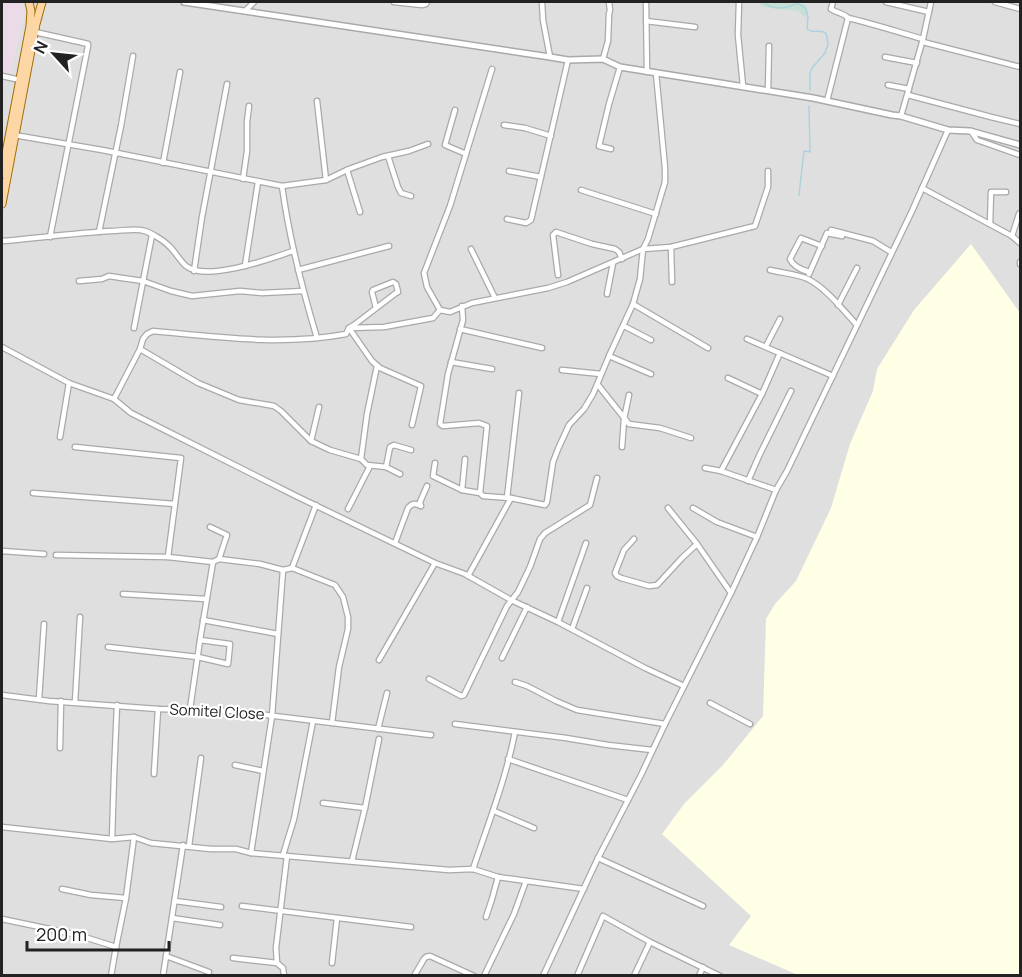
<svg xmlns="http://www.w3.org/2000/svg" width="1022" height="977" viewBox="0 0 1022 977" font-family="Manrope,sans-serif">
<rect width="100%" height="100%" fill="#f2efe9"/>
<polygon fill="#e0dfdf" points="19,2 1020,2 1020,975 2,975 2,79 9,80 23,16 22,5"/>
<polygon fill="#ebdbe8" points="2,2 19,2 22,5 23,16 9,80 2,79"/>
<polygon fill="#ffffe5" points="971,244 1020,313 1020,975 798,975 729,945 751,916 662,834 684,804 723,765 763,716 766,619 775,604 796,581 831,508 850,444 873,391 877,369 914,310"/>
<polygon fill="#c6e0d4" points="760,2 804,4 807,6 806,18 798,11 761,7"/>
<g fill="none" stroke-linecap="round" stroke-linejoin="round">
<g stroke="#aad3df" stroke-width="1.5">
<path d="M763 2C770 8 778 9 787 7 791 6 794 4 797 4 801 4 804 7 806 9L808 17 807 29C813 34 820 29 826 33L828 44 825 53 812 68 810 73V90"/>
<polyline points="799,195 804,151 810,152 809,106"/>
</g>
<g stroke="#a9a9a9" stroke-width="7">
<g id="minor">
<polyline points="394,2 422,5 426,4 427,2"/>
<polyline points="542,2 543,20 550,57"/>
<polyline points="646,2 647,72"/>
<polyline points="739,2 738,35 743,86"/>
<polyline points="886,2 929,12"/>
<polyline points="995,2 1020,9"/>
<polyline points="245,11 254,2"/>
<path d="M848 18C874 24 898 32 923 39"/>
<polyline points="646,21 695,27"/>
<polyline points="35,32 84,43 88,44 88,46 50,237"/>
<polyline points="923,42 1020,67"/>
<polyline points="885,57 917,63"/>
<polyline points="603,59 608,41 609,14 610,10 609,2"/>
<polyline points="2,76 20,80"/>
<polyline points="888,85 909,89"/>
<polyline points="768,90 769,46"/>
<polyline points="908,95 991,117 1020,124"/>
<polyline points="317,101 326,180"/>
<path d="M827 101 848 18C844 13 836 13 831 9L833 2"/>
<polyline points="455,110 445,145 466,154"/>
<polyline points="901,116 923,39 931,2"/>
<polyline points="504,125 525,128 551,136"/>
<polyline points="971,131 977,140 1020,155"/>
<polyline points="14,135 102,150 282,186 326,180 349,169 382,157 409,151 428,144"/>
<polyline points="611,149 599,146 609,104 620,67"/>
<polyline points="388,156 398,187 401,193 411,196"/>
<polyline points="163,163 180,72"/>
<polyline points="347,170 360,212"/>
<polyline points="509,171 541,177"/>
<polyline points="243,179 247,151 247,122 249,106"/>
<path d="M282 186C289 238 302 288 317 338"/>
<polyline points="922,188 1012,236 1020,243"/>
<polyline points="581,190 656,214"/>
<polyline points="507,219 526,223 531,220 568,60"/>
<polyline points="990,224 991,192 1006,192"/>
<polyline points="831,230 873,241 891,252"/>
<polyline points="99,232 121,126 133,56"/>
<polyline points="1012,236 1019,214 1020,213"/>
<path d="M2 241C38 238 75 233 112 231 122 231 135 228 145 231 151 233 163 240 168 245 175 251 179 260 186 266 206 282 270 259 293 251"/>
<polyline points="671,247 672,282"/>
<polyline points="471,249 495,298"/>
<polyline points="1020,264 1020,262"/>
<polyline points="245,266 258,182"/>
<polyline points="298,270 389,246"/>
<path d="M770 270C782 273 797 274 808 279 827 289 842 309 857 325"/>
<polyline points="194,271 202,217 227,84"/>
<path d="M809 272C802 270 793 266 790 259L801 238 822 246"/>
<polyline points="809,274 827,233 842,236"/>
<polyline points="558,275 553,235 556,232 592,244 615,249 619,252 622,259"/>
<polyline points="79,281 102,279 109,276 122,278 143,281 171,291 192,296 240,291 262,293 303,291"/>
<polyline points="607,294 613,263"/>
<polyline points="633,304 708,348"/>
<polyline points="838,305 857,268"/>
<polyline points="462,306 463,320 448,374 440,424 443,426 479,423 487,426 480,493 483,496 511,498 545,505 547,502 553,462 558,449 569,425 584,409 593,394 609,356 633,304 640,279 643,249 648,239 665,182 665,168 656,73"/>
<polyline points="376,308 372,292 373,290 393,282 396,284 398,292 396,293 354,325 349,328 372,361 380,368 421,386 412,425"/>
<polyline points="440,310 450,312 472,303 548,288 567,282 643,249 671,247 755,226 768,187 768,171"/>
<polyline points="440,310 427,287 424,273 450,206 492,69"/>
<polyline points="624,326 651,340"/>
<polyline points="134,328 152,235"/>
<polyline points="460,329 542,348"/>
<polyline points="747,339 833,376"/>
<polyline points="766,346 780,319"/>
<polyline points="2,347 69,383 114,399 131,413 296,496 435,563 465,574 511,600 558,622 645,668 684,686"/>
<polyline points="140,349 198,383 239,400 274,406 281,411 311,441 330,450 361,459 367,465 386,467 400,474"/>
<polyline points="609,356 651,374"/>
<polyline points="451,362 492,369"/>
<polyline points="562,370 601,374"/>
<polyline points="728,378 762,394"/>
<polyline points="598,385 629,424 660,428 691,438"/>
<path d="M114 399 140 349 143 339 147 334 153 331C217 337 281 346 346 334L349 328 384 327 433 318 440 310"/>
<polyline points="60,437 69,383"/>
<polyline points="311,441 319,407"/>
<polyline points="75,447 181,458 168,557"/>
<polyline points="622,447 624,419 629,395"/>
<polyline points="361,459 367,414 377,366"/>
<polyline points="435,463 433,476 462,490 480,493"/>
<polyline points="386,467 390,447 394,445 411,450"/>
<polyline points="705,468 721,471 776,490"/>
<polyline points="721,471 762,394 780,353"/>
<polyline points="748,481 759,456 791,391"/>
<polyline points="462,490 465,459"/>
<polyline points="33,493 175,504"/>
<polyline points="507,498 519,393"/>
<polyline points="668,508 697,544 731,593"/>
<polyline points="693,508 717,522 757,537"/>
<polyline points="348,509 370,466"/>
<polyline points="210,527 227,535 219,559"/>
<polyline points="634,539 624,550 615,573 617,576 621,578 649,586 657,585 682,558 697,544"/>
<path d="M395 543 408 508C412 503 415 503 421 506L420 502 427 486"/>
<polyline points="2,551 44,554"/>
<polyline points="56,555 168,557 213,562 219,559 260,564 283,570 292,568 335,585 343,597 348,617 348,629 339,667 332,723"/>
<polyline points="292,568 316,505"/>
<polyline points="468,576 511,498"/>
<polyline points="123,594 206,599"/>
<polyline points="203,620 278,634"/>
<polyline points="558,622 586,543"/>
<polyline points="572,629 587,588"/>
<polyline points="108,647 198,657 228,664 230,644 200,640"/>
<polyline points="502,658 527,607"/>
<polyline points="379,660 435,563"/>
<polyline points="429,679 461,696 464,695 507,606 518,592 530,567 540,539 545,533 590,505 597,478"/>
<polyline points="515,682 527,686 556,701 577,710 665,724"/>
<polyline points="2,695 49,701 158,709 234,711 431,735"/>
<polyline points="39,699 44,624"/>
<polyline points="75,702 80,617"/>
<polyline points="710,703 750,724"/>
<polyline points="190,709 200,640 213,562"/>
<polyline points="455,724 566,738 608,745 652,750"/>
<polyline points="378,729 387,693"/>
<polyline points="60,748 61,701"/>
<polyline points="508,759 628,800"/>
<polyline points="235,765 263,771"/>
<polyline points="154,774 158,709"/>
<polyline points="323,803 365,808"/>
<polyline points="494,811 534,828"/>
<polyline points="2,827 112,839 134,837 151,843 211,849 236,849 251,853 449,870 473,869 498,877 584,889"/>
<polyline points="112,839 114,775 117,705"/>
<polyline points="189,846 201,758"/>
<polyline points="251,853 272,716 283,570"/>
<polyline points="283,855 294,819 313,721"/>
<polyline points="598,858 703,906"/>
<polyline points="352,861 365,808 379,739"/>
<path d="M473 869C488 824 506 779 515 732"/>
<polyline points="62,889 91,895 126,898"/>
<polyline points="175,901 221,907"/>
<polyline points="242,906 411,927"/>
<polyline points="486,917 492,899 498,877"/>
<polyline points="172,918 220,925"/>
<polyline points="2,919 78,935 116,947 126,898 134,837"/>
<polyline points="166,956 209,972"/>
<polyline points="233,958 277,963 283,968 284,976"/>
<polyline points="277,963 276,948 287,856"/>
<polyline points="332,963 337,918"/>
<polyline points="111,976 116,947"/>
<polyline points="163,976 183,845"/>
<polyline points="414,976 424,959 426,957 430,956 474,976"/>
<polyline points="484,976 514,914 526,881"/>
<polyline points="543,976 598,858 641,775 665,724 731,593 757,537 776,490 787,471 912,211 948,130"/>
<polyline points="577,976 603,916 650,942 720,976"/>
<polyline points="634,976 650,942"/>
<polyline points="699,976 703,967"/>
</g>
</g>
<g stroke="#a9a9a9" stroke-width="8">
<polyline id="tertiary" points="184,2 550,57 568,60 603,59 620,67 813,98 892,115 901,116 948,130 970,131 1020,145"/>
</g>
<g stroke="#a06b00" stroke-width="9">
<g id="primary">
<polyline points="2,174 30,26 31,11 29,2"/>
<polyline points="2,204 36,24 42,2"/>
</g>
</g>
<use href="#minor" stroke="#fff" stroke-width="4.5"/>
<use href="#tertiary" stroke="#fff" stroke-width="5"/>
<use href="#primary" stroke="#fcd6a4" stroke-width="7"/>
</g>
<g text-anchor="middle" stroke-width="4.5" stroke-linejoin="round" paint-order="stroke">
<g font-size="15" fill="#222" stroke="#fff">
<text transform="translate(217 712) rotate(3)" y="5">Somitel Close</text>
</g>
</g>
<rect width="1022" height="977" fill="none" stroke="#222222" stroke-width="6"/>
<g transform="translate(54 54) rotate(297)" stroke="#ffffff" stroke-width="4.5" paint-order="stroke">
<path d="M0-4.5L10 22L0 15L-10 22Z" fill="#222222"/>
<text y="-9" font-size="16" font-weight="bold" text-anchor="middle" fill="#222222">N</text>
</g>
<path d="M27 941v9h142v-9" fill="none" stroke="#222222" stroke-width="3"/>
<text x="36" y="941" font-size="18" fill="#222222" stroke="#ffffff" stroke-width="4.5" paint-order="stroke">200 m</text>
</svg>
